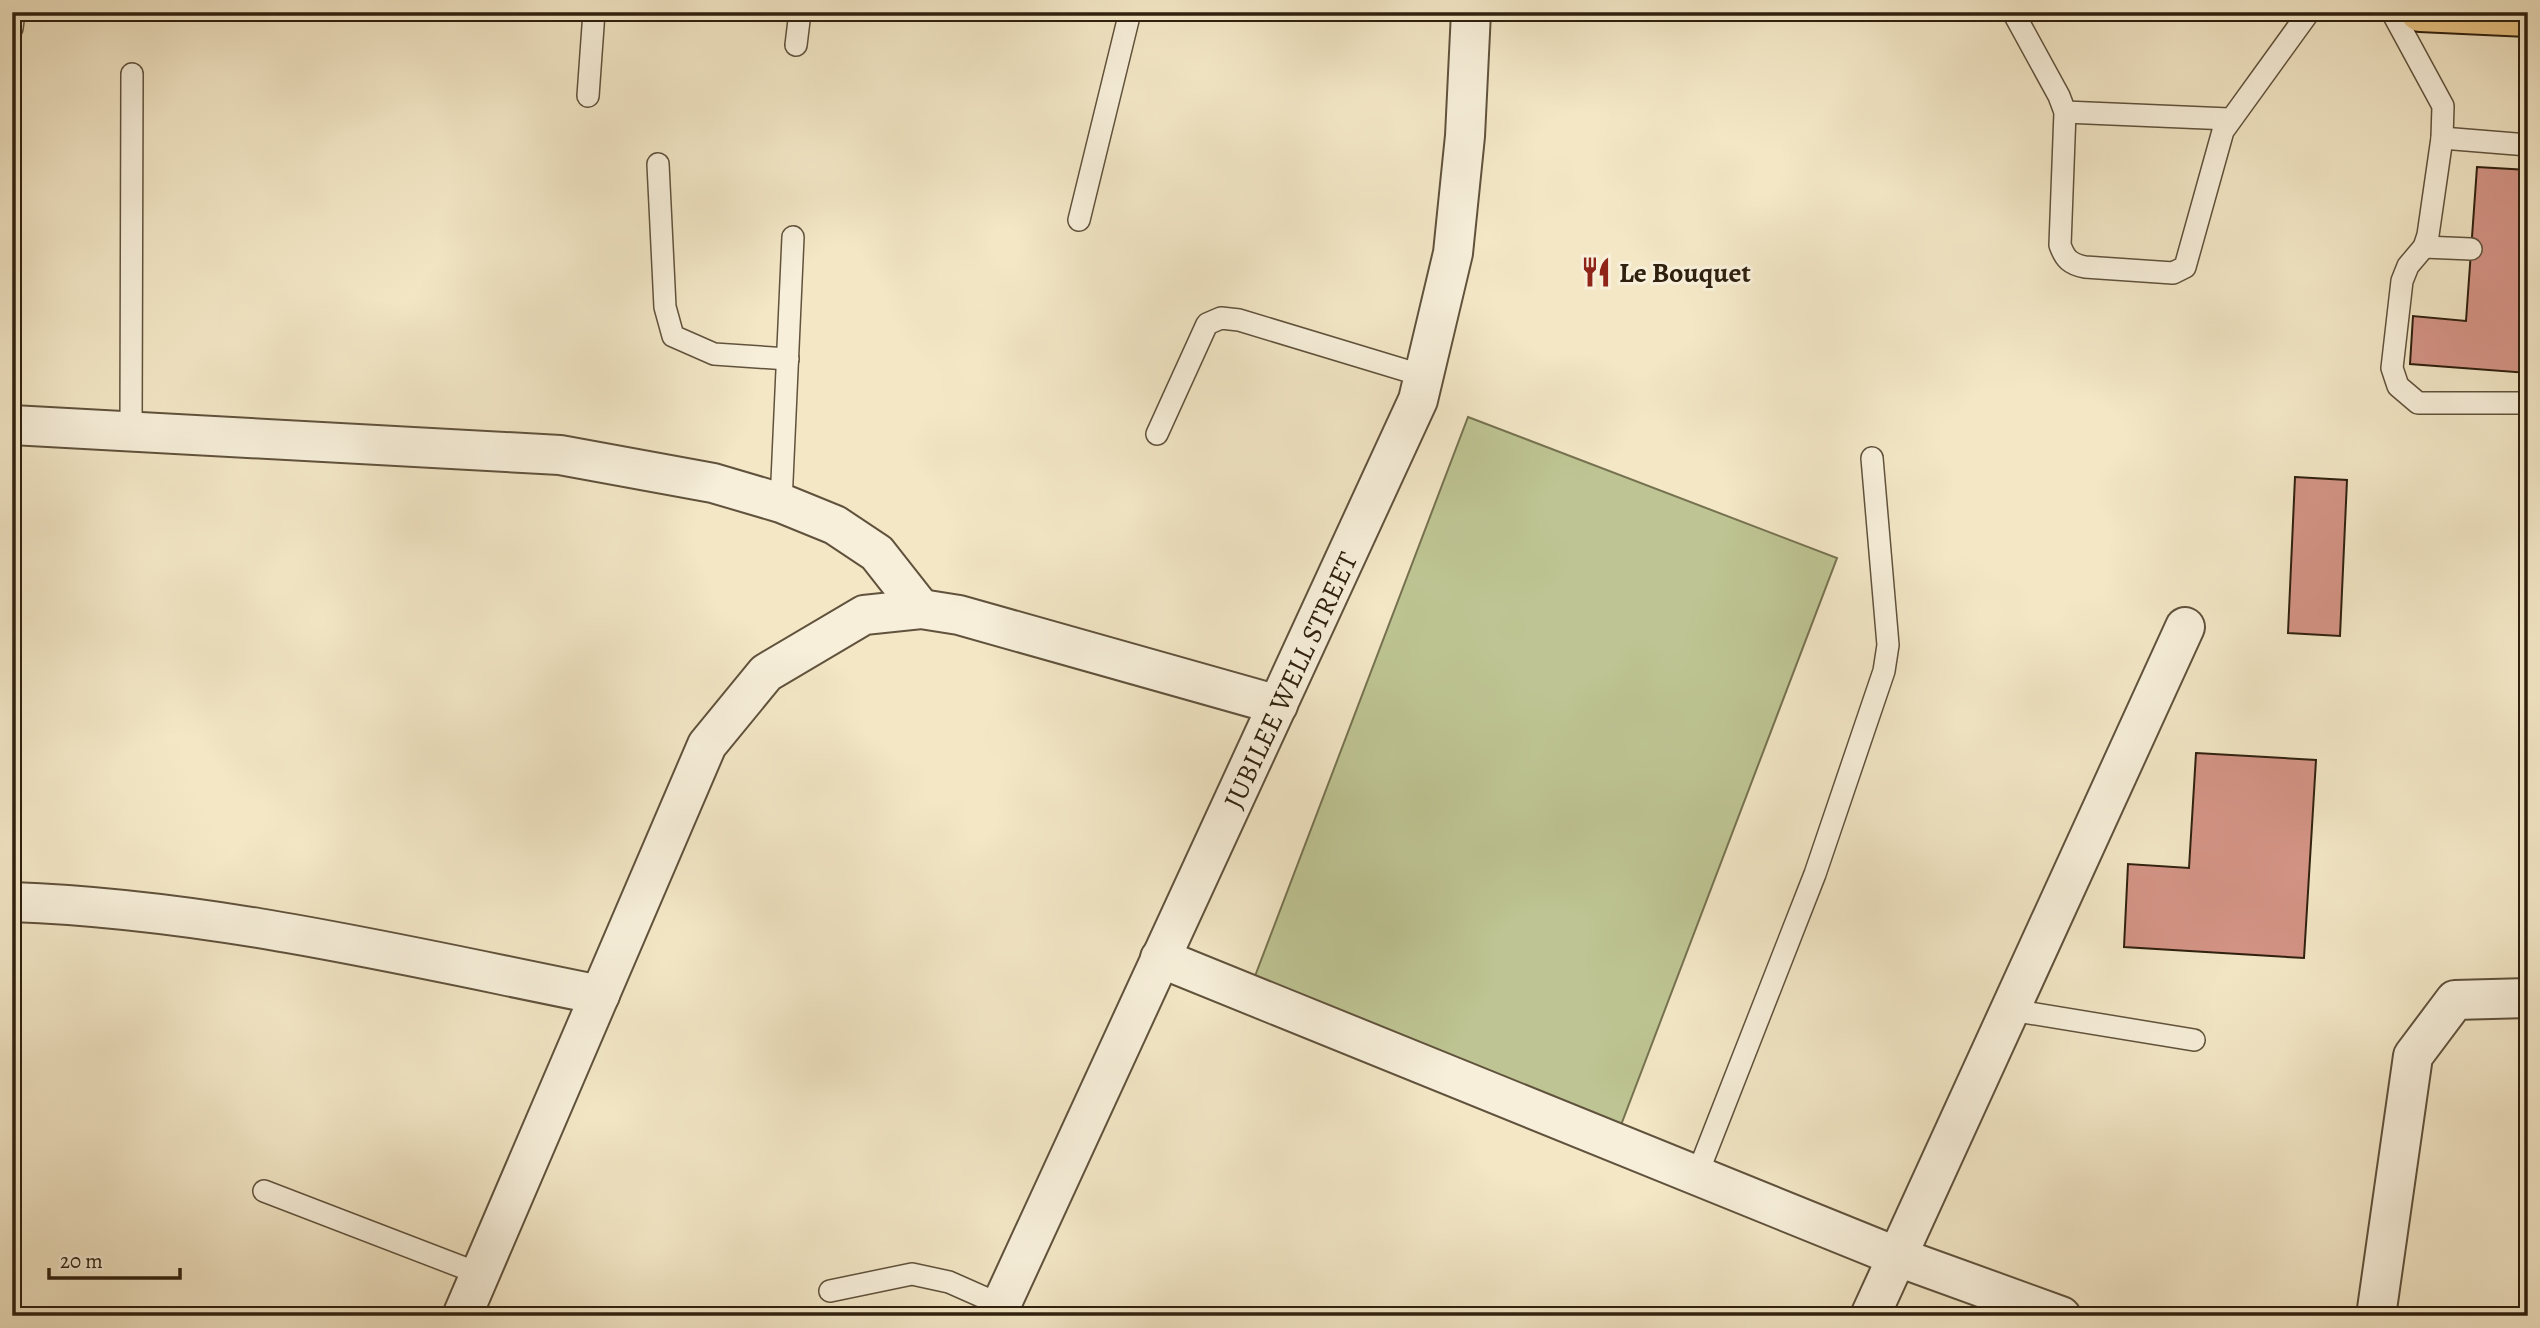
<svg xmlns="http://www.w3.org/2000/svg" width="2540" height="1328" viewBox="0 0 2540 1328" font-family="Alegreya,serif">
<rect width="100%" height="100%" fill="#f3e7c6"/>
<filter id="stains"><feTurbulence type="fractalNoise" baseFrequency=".00286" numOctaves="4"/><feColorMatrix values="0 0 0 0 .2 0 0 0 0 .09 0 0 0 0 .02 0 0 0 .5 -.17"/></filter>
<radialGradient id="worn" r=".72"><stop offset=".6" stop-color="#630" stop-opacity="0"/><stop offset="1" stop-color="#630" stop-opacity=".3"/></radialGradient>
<polygon fill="#bec493" stroke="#767250" stroke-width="2" points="1468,417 1837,558 1621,1125 1252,984"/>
<g fill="#d49486" stroke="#2f200e" stroke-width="2">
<polygon points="2477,167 2528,170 2528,373 2410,364 2413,316 2466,321"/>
<polygon points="2295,477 2347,480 2340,636 2288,633"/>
<polygon points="2196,753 2316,760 2304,958 2124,947 2128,864 2189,868"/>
</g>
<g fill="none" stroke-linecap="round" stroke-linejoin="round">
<g stroke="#60523c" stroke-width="24">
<g id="service">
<path d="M2013 12 2059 96 2065 112 2060 245C2065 259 2070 264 2085 267L2173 273 2185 267 2223 131 2309 12"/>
<polyline points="2392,12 2443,106 2442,138 2428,235 2424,247 2408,266 2402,281 2392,368 2398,386 2418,403 2528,403"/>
<polyline points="12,28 14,12"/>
<polyline points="796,45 800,12"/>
<polyline points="588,96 594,12"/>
<polyline points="2065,112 2229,119"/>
<polyline points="2442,138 2528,145"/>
<polyline points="658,164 665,307 673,336 714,354 788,359"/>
<polyline points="1079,220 1130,12"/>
<polyline points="2424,247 2471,249"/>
<polyline points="131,431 132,74"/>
<polyline points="1157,434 1207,324 1221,318 1239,320 1424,376"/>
<polyline points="781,503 793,237"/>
<polyline points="2011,1010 2194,1040"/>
<polyline points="1697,1175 1815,874 1884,671 1888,645 1872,458"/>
<polyline points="264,1191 480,1274"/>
<polyline points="830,1291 912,1274 949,1282 1001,1305"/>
</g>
</g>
<g stroke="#60523c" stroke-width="42">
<g id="minor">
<polyline points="12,425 560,455 713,483 781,503 835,525 877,553 921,609"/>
<path d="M12 902C211 909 405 956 600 995"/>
<polyline points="1160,958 1898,1257 2061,1316"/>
<polyline points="462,1316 707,745 766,673 864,615 921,609 959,615 1278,705"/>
<polyline points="996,1316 1418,400 1453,253 1465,136 1471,12"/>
<polyline points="1870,1316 2185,627"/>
<polyline points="2376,1316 2413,1056 2455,1000 2528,998"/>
</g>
</g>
<g stroke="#2f200e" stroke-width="42">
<polyline id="primary" points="2420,12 2528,17"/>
</g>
<use href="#service" stroke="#f7efda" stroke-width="21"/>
<use href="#minor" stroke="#f7efda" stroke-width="38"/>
<use href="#primary" stroke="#eac483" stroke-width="38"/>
</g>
<defs>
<g id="restaurant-bare" transform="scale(2.415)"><path d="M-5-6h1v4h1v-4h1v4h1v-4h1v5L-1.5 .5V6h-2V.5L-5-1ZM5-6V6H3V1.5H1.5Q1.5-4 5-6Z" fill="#8f2418" stroke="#f7efda" stroke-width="2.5" paint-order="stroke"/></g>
</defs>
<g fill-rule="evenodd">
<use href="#restaurant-bare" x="1596" y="272"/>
</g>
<g text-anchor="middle" stroke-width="6" stroke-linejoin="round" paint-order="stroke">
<g font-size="28" font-weight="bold" fill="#2f200e" stroke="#f7efda" text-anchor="start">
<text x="1619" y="282">Le Bouquet</text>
</g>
<g font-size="28" fill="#2f200e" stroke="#f7efda">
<text transform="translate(1290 680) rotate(-65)" y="10">JUBILEE WELL STREET</text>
</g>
</g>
<rect width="2540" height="1328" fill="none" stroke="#f3e7c6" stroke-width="42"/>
<rect x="14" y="14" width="2512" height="1300" fill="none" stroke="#2f200e" stroke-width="3.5"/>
<rect x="21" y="21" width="2498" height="1286" fill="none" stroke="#2f200e" stroke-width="2"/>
<path d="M49 1268v10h131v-10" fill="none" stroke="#2f200e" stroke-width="3.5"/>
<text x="60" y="1268" font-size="21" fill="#2f200e" stroke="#f7efda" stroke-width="5" paint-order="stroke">20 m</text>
<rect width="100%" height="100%" filter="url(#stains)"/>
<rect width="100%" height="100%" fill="url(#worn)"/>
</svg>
